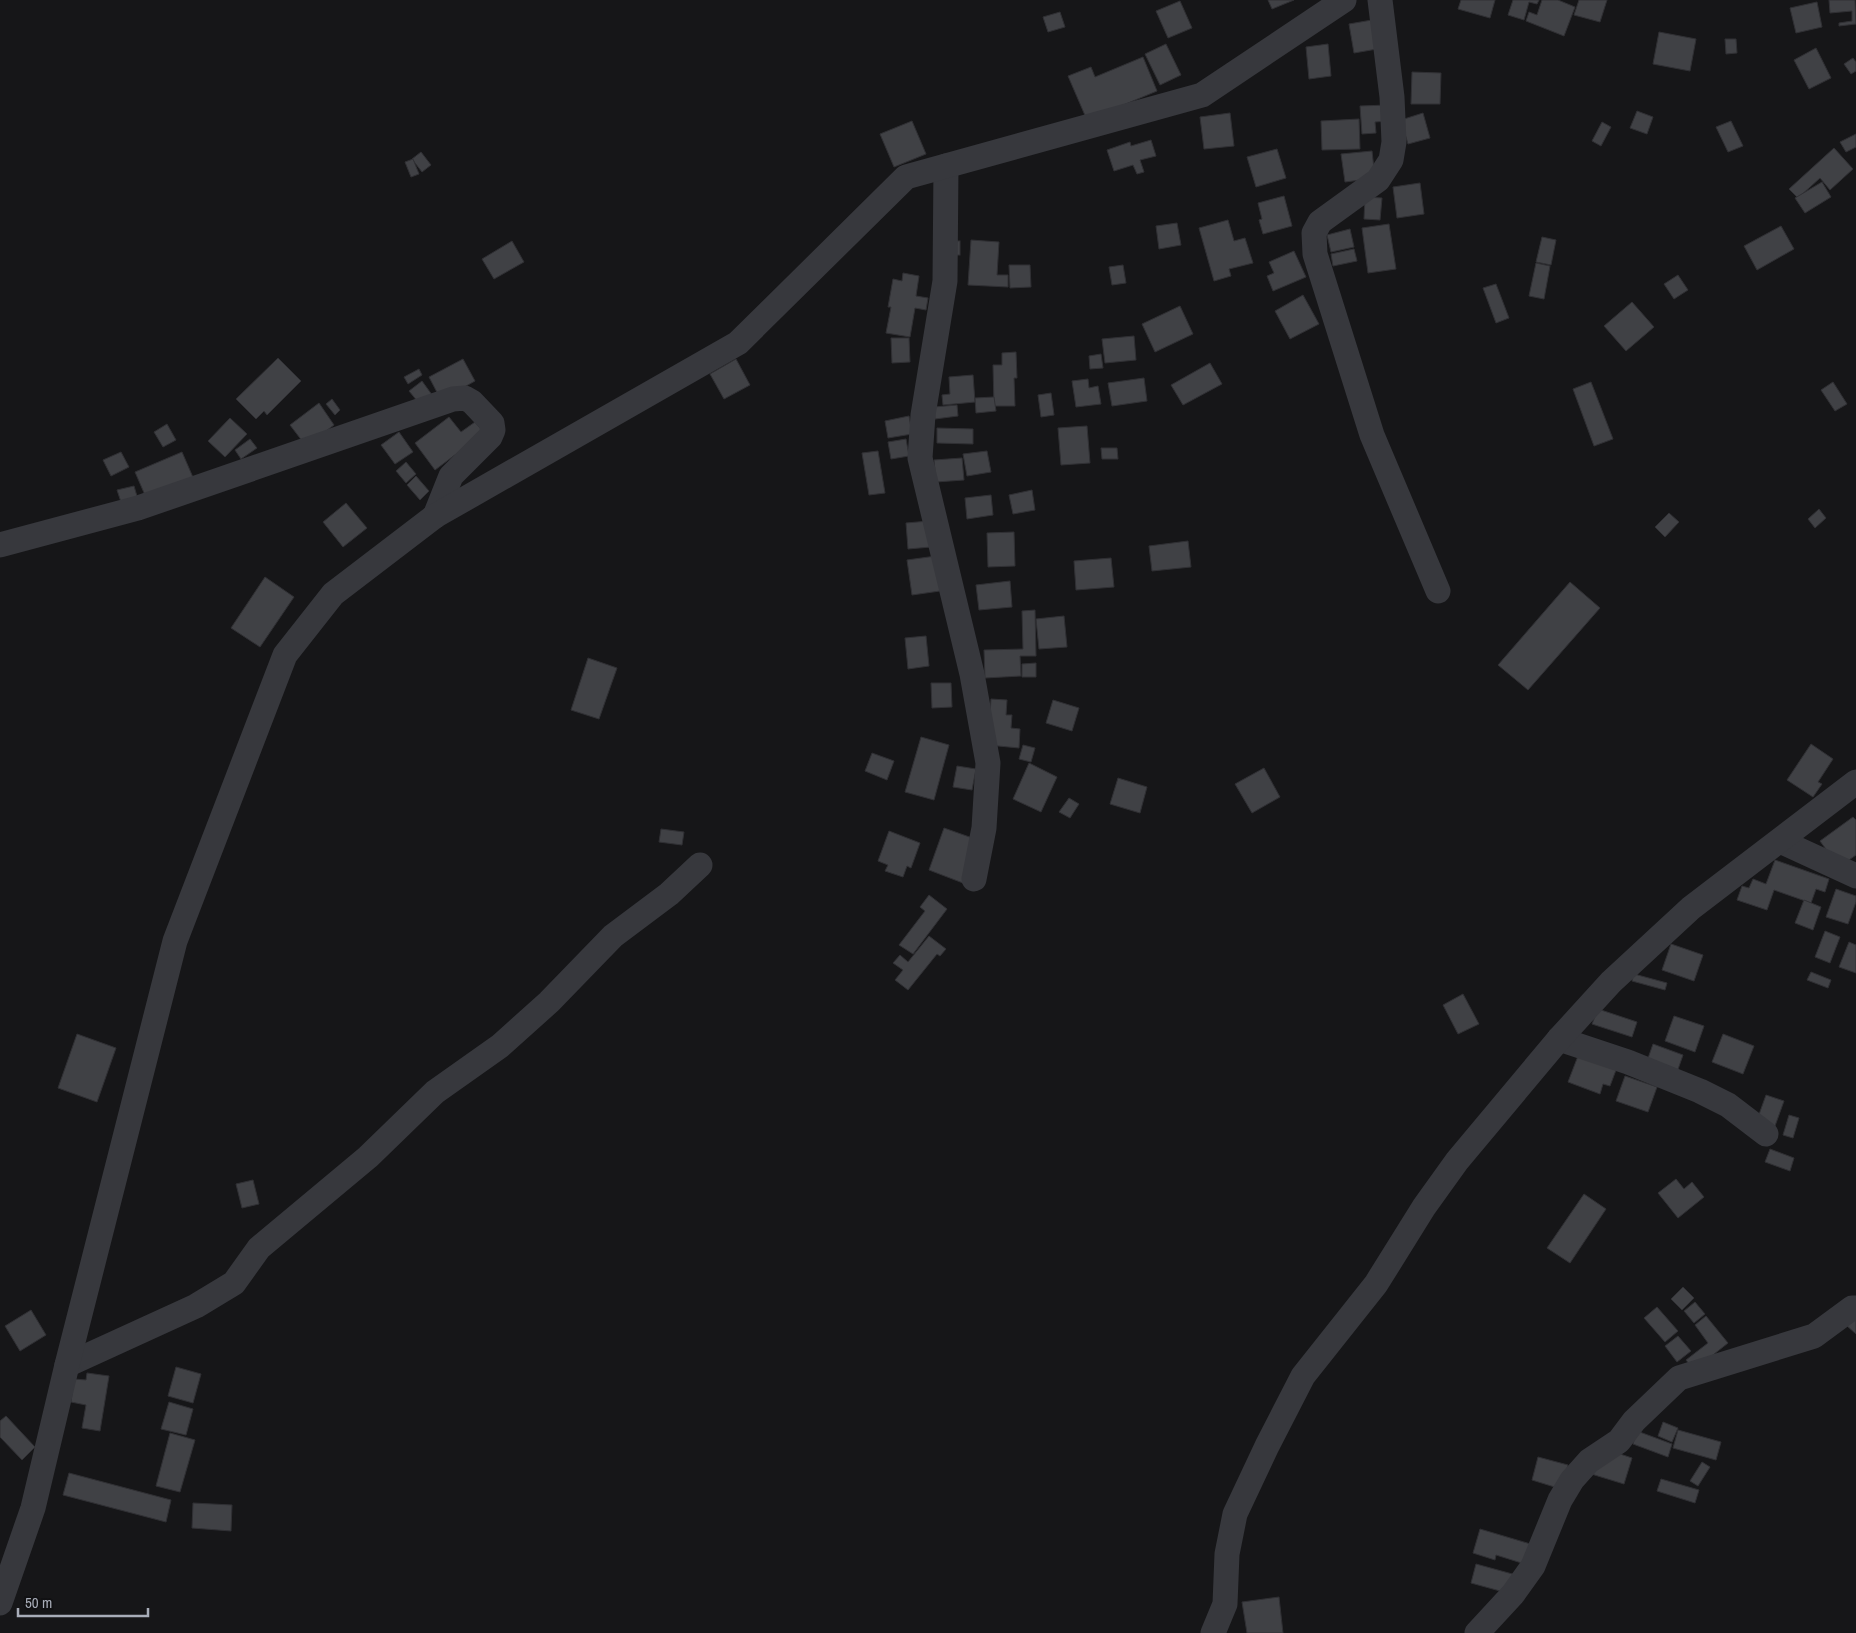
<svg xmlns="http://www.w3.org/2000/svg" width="1856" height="1633" viewBox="0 0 1856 1633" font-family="'Archivo Narrow',sans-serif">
<rect width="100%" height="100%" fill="#161618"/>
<g fill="#404145" stroke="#303034">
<polygon points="1268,0 1294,0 1272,9"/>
<polygon points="1461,0 1495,0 1490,18 1458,9"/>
<polygon points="1513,0 1539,0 1537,4 1529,2 1524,20 1508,15"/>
<polygon points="1542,0 1558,0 1575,7 1564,36 1526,21 1529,12 1537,15"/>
<polygon points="1579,0 1607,0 1600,22 1574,15"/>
<polygon points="1829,0 1855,0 1856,24 1839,26 1839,23 1852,21 1852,11 1830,13"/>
<polygon points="1180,1 1192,28 1168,38 1156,11"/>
<polygon points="1817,2 1822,27 1796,33 1790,8"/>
<polygon points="1060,12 1065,27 1048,32 1043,17"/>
<polygon points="1372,20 1377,49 1354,53 1349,24"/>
<polygon points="1659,32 1696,39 1690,71 1653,64"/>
<polygon points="1725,39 1736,39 1737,53 1726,54"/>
<polygon points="1166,44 1181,75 1160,85 1145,54"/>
<polygon points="1328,44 1331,76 1309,79 1306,47"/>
<polygon points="1816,48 1831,78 1809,89 1794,60"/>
<polygon points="1143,57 1157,91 1087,120 1068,76 1091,67 1095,77"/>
<polygon points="1853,58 1856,62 1856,71 1851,74 1844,64"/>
<polygon points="1412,72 1441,73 1440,104 1411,104"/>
<polygon points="1387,105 1388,121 1375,122 1376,133 1362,134 1360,106"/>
<polygon points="1637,111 1653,117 1647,134 1630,128"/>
<polygon points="1230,113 1234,146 1204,149 1200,117"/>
<polygon points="1423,113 1430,138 1408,144 1401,120"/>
<polygon points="1359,119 1360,149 1322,150 1321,121"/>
<polygon points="912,121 926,154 894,167 880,134"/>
<polygon points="1731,121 1743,146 1728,152 1716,127"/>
<polygon points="1602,122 1611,127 1601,146 1592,141"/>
<polygon points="1856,134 1856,147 1846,152 1840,142"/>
<polygon points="1151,140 1156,156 1140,160 1144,172 1137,174 1133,165 1114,171 1107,150 1130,142 1131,146"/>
<polygon points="1834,148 1853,169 1830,190 1820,178 1798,198 1789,189"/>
<polygon points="1277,149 1286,178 1256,187 1247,157"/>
<polygon points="1372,151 1375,178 1345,182 1341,154"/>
<polygon points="421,152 431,165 422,172 412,159"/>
<polygon points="413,159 419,174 411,177 405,162"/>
<polygon points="1822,182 1831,197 1805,213 1795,198"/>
<polygon points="1420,183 1424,214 1397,218 1393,187"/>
<polygon points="1284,196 1292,226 1263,234 1259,220 1262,219 1258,203"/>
<polygon points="1365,197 1382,198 1380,220 1364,219"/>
<polygon points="1228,220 1234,241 1245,238 1253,263 1229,269 1231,276 1214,281 1199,228"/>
<polygon points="1177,223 1181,245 1159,249 1156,226"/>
<polygon points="1389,224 1396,269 1368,273 1362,228"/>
<polygon points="1781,226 1794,249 1757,270 1744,246"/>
<polygon points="1350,229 1354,247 1331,252 1327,235"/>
<polygon points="1542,237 1556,240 1551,265 1536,262"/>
<polygon points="971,240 999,242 997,275 1008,275 1008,287 968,285"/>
<polygon points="512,241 524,262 494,279 482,259"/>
<rect x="952" y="241" width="8" height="14"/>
<polygon points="1354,249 1357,261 1333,266 1331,254"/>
<polygon points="1294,251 1306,277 1273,291 1267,276 1274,273 1269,262"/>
<polygon points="1536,263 1550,266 1544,299 1529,296"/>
<polygon points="1009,265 1030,265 1031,287 1010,288"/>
<polygon points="1123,265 1126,283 1112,285 1109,267"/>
<polygon points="903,273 919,276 916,296 928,298 926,310 915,308 910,337 886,333 891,307 888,307 893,279 902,281"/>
<polygon points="1678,275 1688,290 1674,299 1664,284"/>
<polygon points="1496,284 1509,318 1496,323 1483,288"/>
<polygon points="1303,295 1319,324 1290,339 1275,311"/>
<polygon points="1632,302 1654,327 1626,351 1604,326"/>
<polygon points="1180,306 1193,334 1155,352 1142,324"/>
<polygon points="1134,336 1136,360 1105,363 1102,339"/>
<polygon points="891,338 909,338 910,362 892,363"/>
<polygon points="1016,352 1017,378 1014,378 1015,406 994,406 993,365 1002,365 1002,353"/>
<polygon points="1101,354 1103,368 1090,369 1089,356"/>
<polygon points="278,358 301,381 267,415 264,411 256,419 236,399"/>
<polygon points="463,359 475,381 441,400 429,377"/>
<polygon points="736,359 750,385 724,399 710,374"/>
<polygon points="1210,363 1222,384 1183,405 1171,385"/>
<polygon points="419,369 422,375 408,384 404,377"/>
<polygon points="973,375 975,402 943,405 942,395 950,394 949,377"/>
<polygon points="1144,378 1147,401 1112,406 1108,383"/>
<polygon points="1088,379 1089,388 1098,386 1101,404 1076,407 1072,381"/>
<polygon points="422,381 435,399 423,408 409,391"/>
<polygon points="1591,382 1613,439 1594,446 1573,389"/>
<polygon points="1833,382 1847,404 1835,411 1821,390"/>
<polygon points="1051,393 1054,415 1041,417 1038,395"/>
<polygon points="994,397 996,411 976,413 975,398"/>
<polygon points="332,399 340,410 335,415 326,404"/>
<polygon points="319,403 334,425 306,446 290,425"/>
<polygon points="957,405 958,416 935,419 934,407"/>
<polygon points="909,416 912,434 888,438 885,421"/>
<polygon points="449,417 461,432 475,422 484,433 435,470 415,443"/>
<polygon points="230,418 247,434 225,457 208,441"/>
<polygon points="167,424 176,440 163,447 154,432"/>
<polygon points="1087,426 1090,463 1061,465 1058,428"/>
<polygon points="937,428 973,429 973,444 937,443"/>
<polygon points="399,432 413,452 395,464 381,445"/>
<polygon points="250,439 257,448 241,459 235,450"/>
<polygon points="906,439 909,456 891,459 888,442"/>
<polygon points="1101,448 1117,448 1118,459 1102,459"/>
<polygon points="878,451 885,493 869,495 862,453"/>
<polygon points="987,451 991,472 967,476 963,454"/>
<polygon points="121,452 129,467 111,476 103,460"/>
<polygon points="182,452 195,482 148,502 135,472"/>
<polygon points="962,458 964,480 936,482 934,460"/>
<polygon points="406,462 416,474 406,483 396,471"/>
<polygon points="416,476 429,491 420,500 407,485"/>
<polygon points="134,486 139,503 123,508 117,490"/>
<polygon points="1032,490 1035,510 1013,514 1009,495"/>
<polygon points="991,495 993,515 967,519 965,498"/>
<polygon points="346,503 367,528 343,547 323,522"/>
<polygon points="1819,509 1826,518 1815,528 1808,519"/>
<polygon points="1669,513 1679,522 1665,537 1655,527"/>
<polygon points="929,521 931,547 908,549 906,523"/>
<polygon points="1014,532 1015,566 988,567 987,533"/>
<polygon points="1188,541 1191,567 1152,571 1149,546"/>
<polygon points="936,556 940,591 912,595 907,560"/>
<polygon points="1111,558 1114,587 1076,590 1074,561"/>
<polygon points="265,577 294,597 260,647 231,628"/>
<polygon points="1010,581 1012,607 979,610 976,585"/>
<polygon points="1570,582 1600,608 1528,690 1498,665"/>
<polygon points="1035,610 1036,656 1020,656 1021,676 985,678 984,650 1023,649 1022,611"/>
<polygon points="1064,616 1067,647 1039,649 1036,619"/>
<polygon points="926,636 929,666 908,669 905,638"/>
<polygon points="588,658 617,668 599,719 571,710"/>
<polygon points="1036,663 1036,677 1022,677 1022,664"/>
<polygon points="931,683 951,683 952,707 932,708"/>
<polygon points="991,699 1007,700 1006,715 1012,715 1011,728 1020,729 1019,748 988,745"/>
<polygon points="1053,700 1079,708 1072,731 1046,723"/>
<polygon points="921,737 949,745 934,800 905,792"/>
<polygon points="1811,744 1833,759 1818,782 1822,784 1813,797 1787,780"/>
<polygon points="1023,745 1035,748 1031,762 1019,759"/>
<polygon points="872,753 894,761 887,780 865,771"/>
<polygon points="1029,763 1057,777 1041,812 1013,799"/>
<polygon points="957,766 976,769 972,790 953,787"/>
<polygon points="1264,768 1280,797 1252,813 1235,784"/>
<polygon points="1118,778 1147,787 1140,813 1110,804"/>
<polygon points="1069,798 1079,804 1070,818 1059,812"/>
<polygon points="1853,817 1856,820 1856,855 1839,867 1820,841"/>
<polygon points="944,828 978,840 963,883 929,870"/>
<polygon points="661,829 684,832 682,845 659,842"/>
<polygon points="889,831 920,843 911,868 907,866 903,877 885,871 888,865 878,861"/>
<polygon points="1775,860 1829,879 1825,892 1816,889 1811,903 1774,890 1767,910 1737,900 1742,886 1749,888 1753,879 1766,884"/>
<polygon points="1836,889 1856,896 1856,902 1848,924 1826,917"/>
<polygon points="929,895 947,909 913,954 899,945 925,911 920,907"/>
<polygon points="1804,900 1821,907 1813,930 1795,923"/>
<polygon points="1825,931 1840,937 1830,963 1815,957"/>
<polygon points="929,936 946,949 940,956 937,954 908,990 895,980 903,970 893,963 900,955 908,962"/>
<polygon points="1849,942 1856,945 1856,973 1839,967"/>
<polygon points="1671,944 1703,955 1694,981 1662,970"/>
<polygon points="1811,972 1831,980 1828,988 1807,980"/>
<polygon points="1634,974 1667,983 1665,990 1632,981"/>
<polygon points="1463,994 1479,1024 1458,1034 1443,1005"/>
<polygon points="1598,1009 1637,1022 1632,1037 1592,1024"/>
<polygon points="1674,1016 1704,1026 1695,1052 1665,1041"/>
<polygon points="77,1034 116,1048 97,1102 58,1088"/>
<polygon points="1723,1034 1754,1046 1743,1074 1712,1062"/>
<polygon points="1653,1044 1683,1055 1676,1075 1646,1064"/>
<polygon points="1578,1056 1616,1070 1610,1086 1603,1084 1600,1094 1568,1082"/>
<polygon points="1625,1076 1657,1087 1648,1112 1616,1101"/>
<polygon points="1766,1095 1784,1101 1775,1126 1757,1120"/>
<polygon points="1789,1115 1799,1118 1793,1138 1783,1135"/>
<polygon points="1770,1149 1794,1158 1790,1171 1765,1162"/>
<polygon points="1676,1179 1684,1189 1692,1182 1704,1197 1678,1218 1658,1193"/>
<polygon points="253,1180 259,1204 242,1208 236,1184"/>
<polygon points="1584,1194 1606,1209 1570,1263 1547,1248"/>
<polygon points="1683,1287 1694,1298 1682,1310 1671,1299"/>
<polygon points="1695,1302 1705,1314 1694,1323 1684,1311"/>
<polygon points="1657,1307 1678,1331 1665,1342 1644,1318"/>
<polygon points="31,1310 46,1335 20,1351 5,1326"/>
<polygon points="1856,1315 1856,1334 1846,1325"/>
<polygon points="1706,1316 1728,1343 1694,1370 1686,1360 1708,1343 1695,1325"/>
<polygon points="1678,1336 1691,1351 1677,1362 1665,1346"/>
<polygon points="176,1367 201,1374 193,1403 168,1396"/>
<polygon points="87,1373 109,1376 100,1431 82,1428 86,1405 71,1402 74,1379 86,1380"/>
<polygon points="169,1402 193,1409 186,1435 161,1429"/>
<polygon points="6,1416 35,1447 22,1460 0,1437 0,1421"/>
<polygon points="1663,1422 1678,1428 1672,1442 1658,1436"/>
<polygon points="1678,1430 1721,1442 1716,1460 1673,1448"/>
<polygon points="1637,1431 1672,1444 1668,1457 1633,1444"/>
<polygon points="170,1433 195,1440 180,1492 156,1486"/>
<polygon points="1608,1450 1632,1458 1624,1484 1588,1473"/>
<polygon points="1538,1457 1568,1465 1561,1489 1532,1480"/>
<polygon points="1702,1462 1710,1467 1698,1486 1690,1481"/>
<polygon points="69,1473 171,1500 166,1522 63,1495"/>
<polygon points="1661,1479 1699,1490 1695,1503 1657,1491"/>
<polygon points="193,1503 232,1505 231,1531 192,1528"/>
<polygon points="1480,1529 1534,1545 1528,1565 1496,1555 1495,1560 1473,1553"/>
<polygon points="1476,1564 1516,1575 1511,1594 1471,1583"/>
<polygon points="1279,1597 1283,1633 1247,1633 1242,1602"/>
</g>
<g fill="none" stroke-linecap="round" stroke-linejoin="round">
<g stroke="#37383d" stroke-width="25">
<polyline points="1380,0 1392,97 1394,142 1391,160 1378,180 1320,222 1314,233 1315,254 1372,435 1438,591"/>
<polyline points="946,166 945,281 923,415 920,458 972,674 988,763 984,828 974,879"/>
<polyline points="0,545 138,508 453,399 465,398 472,402 492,423 493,430 490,437 451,476 435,516"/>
<polyline points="1780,841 1856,876"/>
<polyline points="1559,1039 1628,1062 1700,1091 1728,1105 1766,1134"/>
<polyline points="67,1365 196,1306 234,1283 259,1248 368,1157 435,1092 500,1046 549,1002 613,936 669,894 700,865"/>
<polyline points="0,1603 33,1508 67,1365 175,941 285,655 333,594 435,516 738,343 906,177 1202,95 1344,0"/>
<polyline points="1213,1633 1225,1604 1227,1554 1235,1514 1267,1446 1303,1376 1376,1284 1424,1207 1457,1161 1559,1039 1611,982 1691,908 1856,782"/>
<polyline points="1477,1633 1513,1594 1533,1566 1560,1500 1572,1480 1589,1461 1619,1441 1634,1421 1679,1378 1814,1336 1852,1308 1856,1308"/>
</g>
</g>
<path d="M18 1608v8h130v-8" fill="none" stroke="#a8adb8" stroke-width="2.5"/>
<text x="25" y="1608" font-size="15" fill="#a8adb8" stroke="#111113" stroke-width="4" paint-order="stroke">50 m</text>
</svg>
